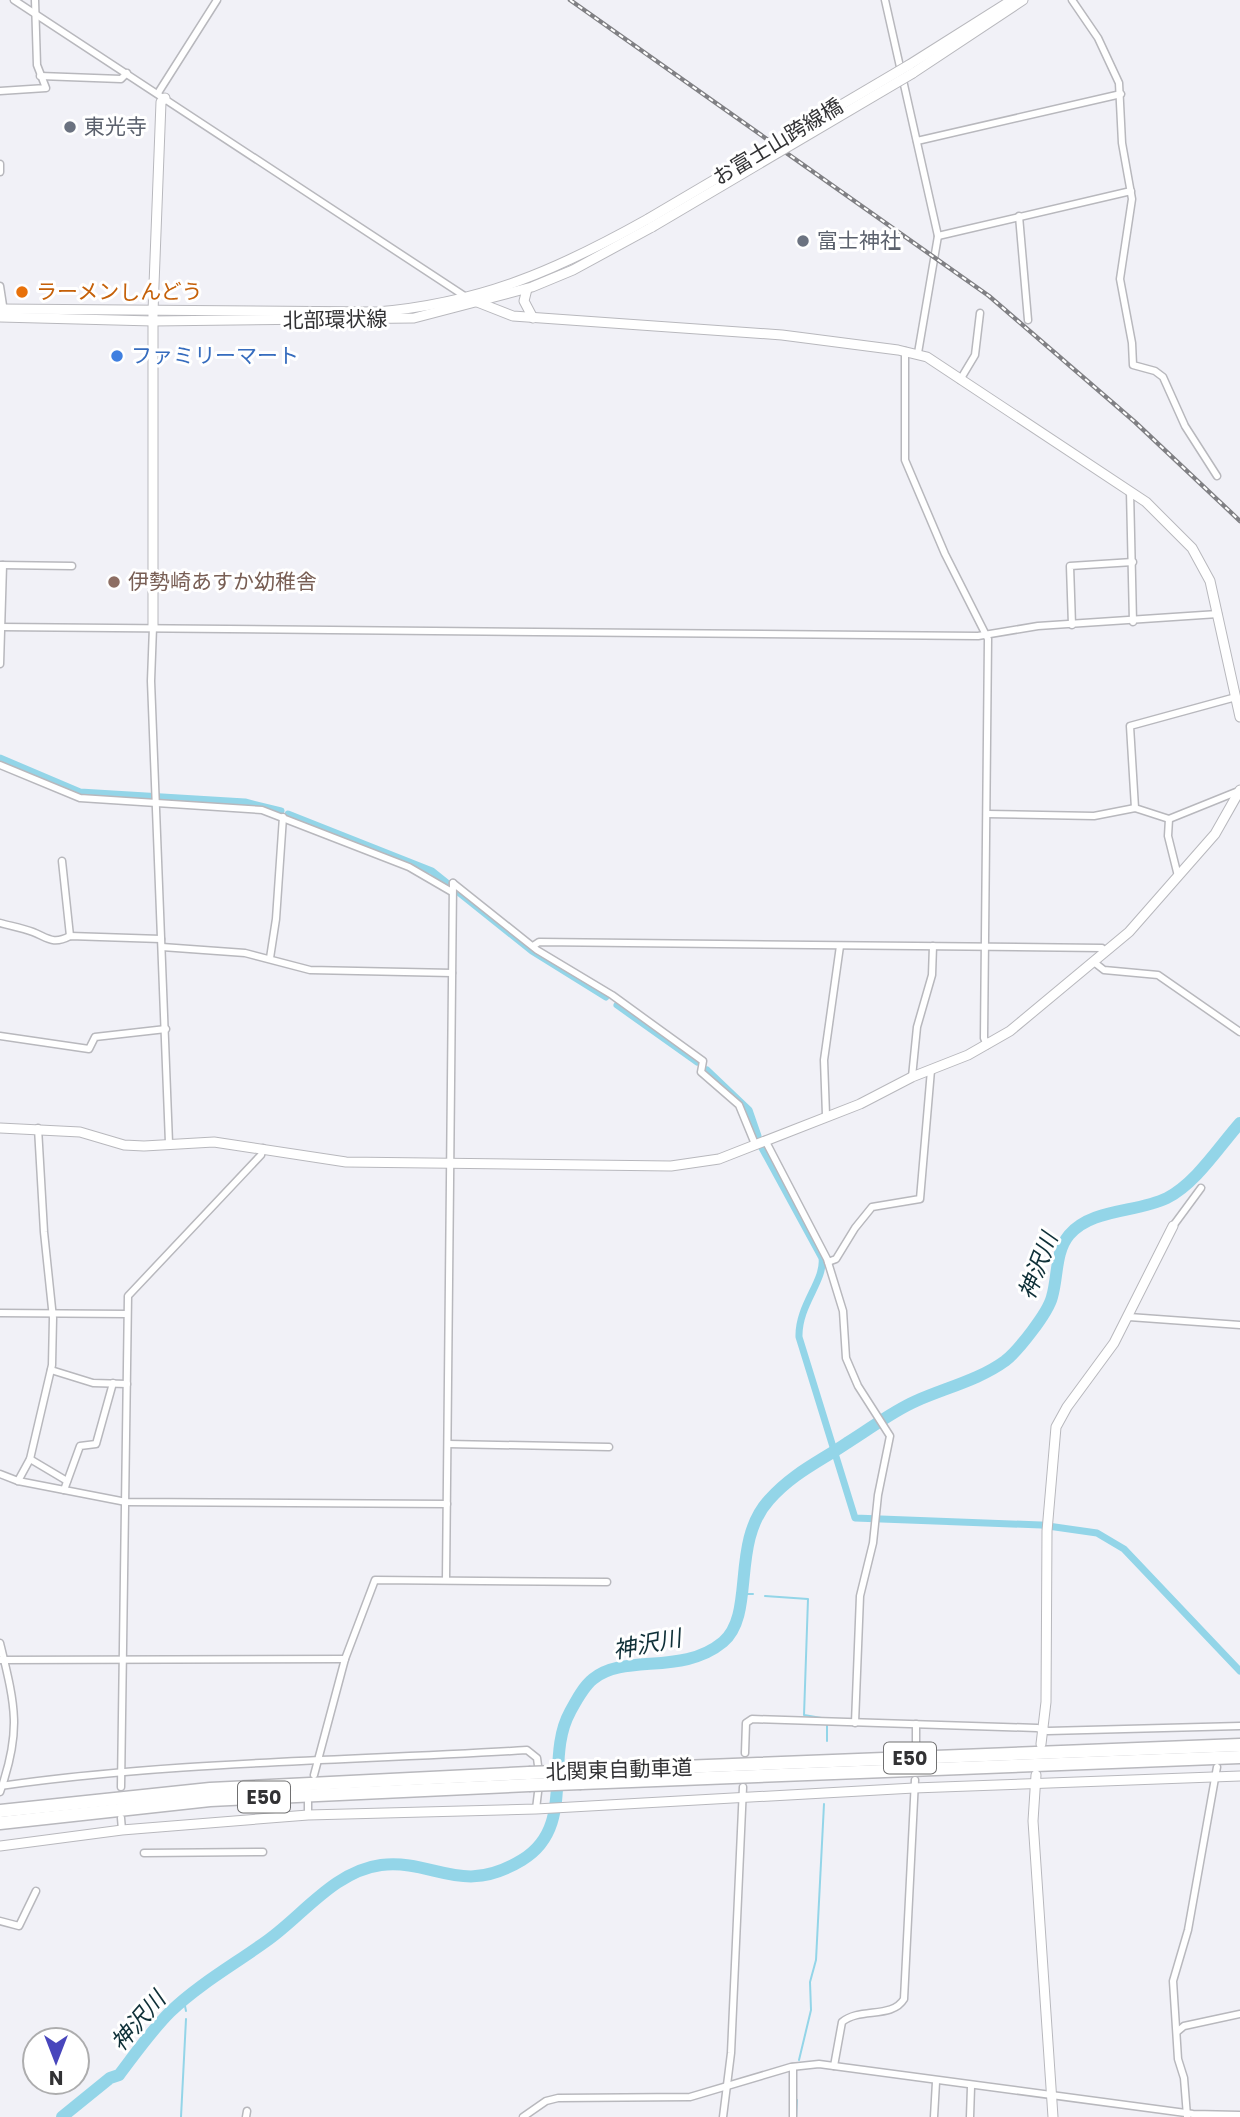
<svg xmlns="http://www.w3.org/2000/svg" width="1240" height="2117" viewBox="0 0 1240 2117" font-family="Poppins,'Noto Sans JP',sans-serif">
<rect width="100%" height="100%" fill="#f1f1f7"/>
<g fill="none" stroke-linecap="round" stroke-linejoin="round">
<g stroke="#93d5e8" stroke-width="2">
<polyline points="740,1594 753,1594"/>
<polyline points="765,1596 808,1599 804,1715 827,1719"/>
<polyline points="827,1741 827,1725"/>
<polyline points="184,2001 186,2011"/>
<polyline points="799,2060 811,2010 810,1982 816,1960 824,1804"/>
<polyline points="181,2117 186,2019"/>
<polyline points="796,2117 797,2100"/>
</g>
<g stroke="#93d5e8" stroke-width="7">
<polyline points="0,758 80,792 245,802 281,811"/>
<polyline points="288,814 432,871 532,951 606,997"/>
<polyline points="617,1005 697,1062"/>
<polyline points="707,1070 749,1110 758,1136"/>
<path d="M762 1148 822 1258C825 1281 798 1305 799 1337L855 1518 1041 1525 1097 1533 1124 1549 1240 1671"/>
</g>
<path stroke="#93d5e8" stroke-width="12" d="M62 2117 110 2078 119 2075C135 2054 151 2031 170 2012 199 1984 235 1964 268 1940 303 1915 335 1871 381 1865 435 1859 461 1897 522 1860 577 1827 544 1759 570 1712 576 1701 583 1687 593 1679 625 1653 682 1676 723 1642 756 1614 730 1543 769 1500 793 1473 819 1462 847 1443 870 1429 891 1412 916 1401 945 1388 979 1380 1005 1361 1018 1351 1048 1313 1052 1297 1058 1277 1055 1252 1069 1235 1092 1208 1137 1213 1167 1198 1196 1183 1218 1148 1240 1123"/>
<g stroke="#b8b8bd" stroke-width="9">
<g id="street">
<polyline points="14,0 466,297"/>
<polyline points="885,0 938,236 918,353"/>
<polyline points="1072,0 1098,38 1119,83 1122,143 1132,199 1120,279 1132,343 1133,365 1155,371 1163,377 1185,426 1217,476"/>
<polyline points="40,76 121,79 127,73"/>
<polyline points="0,91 46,88 37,65 35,0"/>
<polyline points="158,93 217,0"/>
<polyline points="917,141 1121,94"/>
<polyline points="0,164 0,172"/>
<polyline points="1019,216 1028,320"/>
<polyline points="938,236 1131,191"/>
<polyline points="0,286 4,312"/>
<polyline points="905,351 905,460 945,554 988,639 984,1038 987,1045"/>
<polyline points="960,380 975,355 980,313"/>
<polyline points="1130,491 1133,622"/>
<polyline points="1,565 72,566"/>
<polyline points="1072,625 1070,566 1133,562"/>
<polyline points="0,627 978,636 1038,626 1218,614"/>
<polyline points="153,627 151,681 169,1143"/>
<polyline points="0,664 3,565"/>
<polyline points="0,765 80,798 262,810 409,867 452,892"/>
<polyline points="1135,808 1130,726 1236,697"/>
<polyline points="987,814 1094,816 1135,808 1169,819 1236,792"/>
<polyline points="1169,819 1168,836 1178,876"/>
<polyline points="62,861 70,936"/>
<polyline points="453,883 537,950 612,995 703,1061 701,1072 739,1105 755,1144"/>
<path d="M0 923C11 926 23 928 33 932 48 938 53 945 70 936L161 939"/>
<polyline points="533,946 539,942 1102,948 1106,952"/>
<polyline points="162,947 245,953 310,970 452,973"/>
<polyline points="270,958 276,919 283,817"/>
<polyline points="1095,963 1104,970 1158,975 1240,1032"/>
<polyline points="0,1036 89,1049 95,1037 166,1029"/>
<polyline points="912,1077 917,1027 932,975 933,946"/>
<polyline points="826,1115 824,1060 840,946"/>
<polyline points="765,1140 827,1259 843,1311 846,1358 858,1386 890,1436 878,1495 873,1543 860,1596 855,1723"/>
<polyline points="1173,1226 1201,1188"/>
<polyline points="828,1262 836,1259 855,1228 872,1207 920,1199 931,1070"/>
<polyline points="0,1313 127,1314"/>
<polyline points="1129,1317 1240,1325"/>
<polyline points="51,1370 93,1383 127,1384"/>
<polyline points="448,1444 609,1447"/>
<polyline points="30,1459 67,1481"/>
<polyline points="0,1474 18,1481 126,1502 447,1504"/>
<polyline points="18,1481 30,1459 52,1365 53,1318 44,1232 38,1128"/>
<polyline points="64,1490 80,1446 96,1444 113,1383"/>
<polyline points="446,1580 453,883"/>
<path d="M0 1643C15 1705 22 1730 0 1792"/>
<polyline points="0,1660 345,1659"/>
<polyline points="916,1748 916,1724"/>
<polyline points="745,1753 746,1723 752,1719 1037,1728 1048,1731 1240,1726"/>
<polyline points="314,1775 345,1659 375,1580 607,1582"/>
<path d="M0 1786C175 1761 351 1761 527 1750L537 1758 539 1773"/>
<polyline points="121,1787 128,1296 261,1155 263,1148"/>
<polyline points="536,1809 539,1784"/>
<polyline points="308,1815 308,1802"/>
<polyline points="121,1818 122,1830"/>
<polyline points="144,1853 263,1852"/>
<polyline points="0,1921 19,1926 36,1891"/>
<polyline points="1178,2031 1184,2026 1240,2014"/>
<path d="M834 2066 842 2022C860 2007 892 2019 904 1999L915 1780"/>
<polyline points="1187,2116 1184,2078 1178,2059 1173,1981 1188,1930 1217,1767"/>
<polyline points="246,2117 247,2111"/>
<polyline points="523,2117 546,2101 558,2098 690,2097 791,2067 819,2064 1193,2114 1240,2115"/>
<polyline points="723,2117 731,2053 743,1787"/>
<polyline points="793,2117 793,2067"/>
<polyline points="934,2117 936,2082"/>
<polyline points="970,2117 971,2087"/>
</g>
</g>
<g stroke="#b8b8bd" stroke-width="11">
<g id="secondary">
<polyline points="909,65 1012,0"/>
<polyline points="913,73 1023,0"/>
<polyline points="527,289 524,301 533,318"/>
<polyline points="467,298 513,316 782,335 898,350 927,357 1146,502 1192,548 1210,581 1240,717"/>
<path d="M0 309 377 312C482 303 557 270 648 219"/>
<polyline points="0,317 153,321 414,318 532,287 573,270 652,227"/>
<polyline points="153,627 153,311 161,102 165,98"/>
<polyline points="0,1128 80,1132 124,1145 144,1146 214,1142 346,1162 671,1166 719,1159 860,1104 912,1077 968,1055 1010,1031 1129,932 1215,834 1240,790"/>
<polyline points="1041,1744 1046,1702 1047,1531 1056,1427 1067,1407 1114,1343 1173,1226"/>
<polyline points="1036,1775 1033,1821 1053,2117"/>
<polyline points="0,1846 122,1830 308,1815 536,1809 914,1788 1240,1776"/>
</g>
</g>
<g stroke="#b8b8bd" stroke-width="15">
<g id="highway">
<polyline points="581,1771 1240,1745"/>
<polyline points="581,1783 1240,1757"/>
<polyline points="0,1811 210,1789 529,1773"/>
<polyline points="0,1823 210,1800 529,1785"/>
</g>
</g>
<use href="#street" stroke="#fff" stroke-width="6"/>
<use href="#secondary" stroke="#fff" stroke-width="9"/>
<use href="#highway" stroke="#fff" stroke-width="12"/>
<g stroke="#808084" stroke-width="4.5">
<polyline id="rail" points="570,0 989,296 1135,422 1240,521"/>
</g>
<use href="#rail" stroke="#fff" stroke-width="2" stroke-dasharray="5" stroke-linecap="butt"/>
<g stroke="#b8b8bd" stroke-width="11" stroke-linecap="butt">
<g id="secondary-bridge">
<polyline points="648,219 909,65"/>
<polyline points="652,227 913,73"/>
</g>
</g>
<g stroke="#b8b8bd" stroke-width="15" stroke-linecap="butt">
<g id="highway-bridge">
<polyline points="529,1773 581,1771"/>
<polyline points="529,1785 581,1783"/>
</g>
</g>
<use href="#secondary-bridge" stroke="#fff" stroke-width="9"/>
<use href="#highway-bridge" stroke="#fff" stroke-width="12"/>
</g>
<g fill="#6b7280" stroke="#fff" stroke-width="2.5">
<circle cx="70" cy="127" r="7"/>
<circle cx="803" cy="241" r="7"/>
</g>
<circle fill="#e8710a" stroke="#fff" stroke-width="2.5" cx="22" cy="292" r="7"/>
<circle fill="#3f7fe0" stroke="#fff" stroke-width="2.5" cx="117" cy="356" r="7"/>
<circle fill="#8d6e63" stroke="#fff" stroke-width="2.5" cx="114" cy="582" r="7"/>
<g text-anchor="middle" stroke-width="6" stroke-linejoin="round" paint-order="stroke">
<g fill="#fff" stroke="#707071" stroke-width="2">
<rect x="884" y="1742.5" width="52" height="31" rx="5"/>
<rect x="238" y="1781.5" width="52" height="31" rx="5"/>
</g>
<g font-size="19" font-weight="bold" fill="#323234">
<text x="910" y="1765">E50</text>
<text x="264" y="1804">E50</text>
</g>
<g font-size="21" fill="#5b616d" stroke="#fff" text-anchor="start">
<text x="84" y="134">東光寺</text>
<text x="817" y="248">富士神社</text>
</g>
<g font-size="21" fill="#323234" stroke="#fff">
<text transform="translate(778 142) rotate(-31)" y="7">お富士山跨線橋</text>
<text transform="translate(335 320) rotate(-1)" y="7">北部環状線</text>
<text transform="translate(619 1770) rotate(-2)" y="7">北関東自動車道</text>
</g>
<g font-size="21" fill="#c56008" stroke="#fff" text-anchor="start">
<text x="36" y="299">ラーメンしんどう</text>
</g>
<g font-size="21" fill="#366cbe" stroke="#fff" text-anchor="start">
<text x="131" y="363">ファミリーマート</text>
</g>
<g font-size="21" fill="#785e54" stroke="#fff" text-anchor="start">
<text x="128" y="589">伊勢崎あすか幼稚舎</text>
</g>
<g font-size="23" font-style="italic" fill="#0f3038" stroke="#fff">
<text transform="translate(1038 1266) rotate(-69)" y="8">神沢川</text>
<text transform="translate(647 1644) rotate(-11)" y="8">神沢川</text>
<text transform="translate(138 2021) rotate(-49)" y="8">神沢川</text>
</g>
</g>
<g transform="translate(56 2061) rotate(180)"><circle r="33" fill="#ffffff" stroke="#adadae" stroke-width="2"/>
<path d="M0-5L12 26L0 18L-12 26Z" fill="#4846bc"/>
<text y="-10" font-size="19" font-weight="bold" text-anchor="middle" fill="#323234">N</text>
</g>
</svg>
